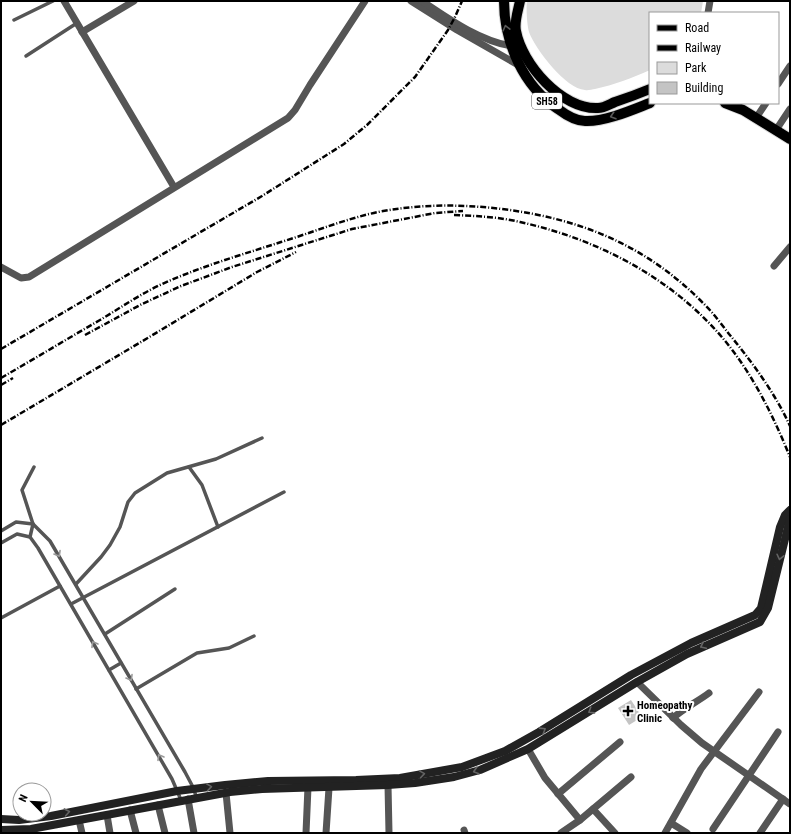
<svg xmlns="http://www.w3.org/2000/svg" width="791" height="834" viewBox="0 0 791 834" font-family="'Roboto Condensed',sans-serif">
<rect width="100%" height="100%" fill="#fff"/>
<path fill="#dcdcdc" d="M527 1H703L701 13H650V70C632 78 614 85 595 89 592 89 588 91 585 90 566 89 535 49 529 32 527 25 526 8 527 1Z"/>
<polygon fill="#c4c4c4" points="631,700 642,717 629,725 618,708"/>
<g fill="none" stroke-linecap="round" stroke-linejoin="round">
<g stroke="#dbdbdb" stroke-width="12">
<g id="primary">
<path d="M504 1C504 42 523 86 558 109 566 115 575 121 585 121 605 122 632 110 650 103"/>
<path d="M520 1C518 11 514 22 516 31 522 64 562 110 598 108 604 108 610 104 615 102 627 98 638 94 650 89"/>
<polyline points="725,103 743,110 790,139"/>
</g>
</g>
<g stroke="#555" stroke-width="3.5">
<polyline points="14,20 53,1"/>
<polyline points="26,56 77,23"/>
<polyline points="34,467 22,490 33,524 50,541 185,772 194,789 196,797"/>
<polyline points="189,467 202,485 218,527"/>
<polyline points="1,531 16,522 33,524"/>
<polyline points="30,537 33,524"/>
<polyline points="1,543 17,534 30,537 38,548 172,779 181,800"/>
<polyline points="76,584 101,557 110,545 120,527 128,502 135,493 167,473 216,459 262,438"/>
<polyline points="71,604 284,492"/>
<polyline points="1,618 60,586"/>
<polyline points="105,634 175,589"/>
<polyline points="109,670 121,663"/>
<polyline points="136,689 197,653 229,648 254,636"/>
</g>
<g stroke="#555" stroke-width="7">
<polyline points="64,1 174,187"/>
<polyline points="411,1 457,30 520,66"/>
<path d="M422 1C449 19 478 40 511 46"/>
<polyline points="708,13 710,1"/>
<polyline points="82,32 134,1"/>
<polyline points="778,84 790,66"/>
<polyline points="756,118 766,103"/>
<polyline points="776,130 790,109"/>
<polyline points="774,266 790,247"/>
<polyline points="1,267 21,278 29,277 288,118 295,110 310,85 365,1"/>
<polyline points="637,682 681,725 702,743 790,804"/>
<path d="M673 718C684 708 697 702 709 693"/>
<polyline points="528,749 545,778 580,820"/>
<polyline points="388,785 389,833"/>
<polyline points="226,793 230,833"/>
<polyline points="558,794 620,742"/>
<polyline points="188,799 194,833"/>
<polyline points="158,805 165,833"/>
<polyline points="593,809 615,833"/>
<polyline points="130,810 136,833"/>
<polyline points="107,815 110,833"/>
<polyline points="79,820 82,833"/>
<polyline points="671,823 687,833"/>
<polyline points="713,829 778,732"/>
<polyline points="464,830 465,833"/>
<polyline points="306,833 308,787"/>
<polyline points="326,833 329,788"/>
<polyline points="561,833 580,820 631,777"/>
<polyline points="665,833 701,769 759,692"/>
<polyline points="760,833 783,799"/>
</g>
<g stroke="#222" stroke-width="8">
<polyline points="1,819 19,820 51,816 177,791 225,785 268,781 356,780 400,778 462,767 505,751 539,732 631,675 691,643 755,615 761,608 780,527 785,515 790,510"/>
<polyline points="1,830 31,829 230,792 262,789 388,785 415,783 454,777 480,770 528,749 637,682 687,654 760,622 768,608 790,519"/>
</g>
<use href="#primary" stroke="#000" stroke-width="10"/>
<g stroke="#000" stroke-width="2.5" stroke-dasharray="6 2 1 2" stroke-linecap="butt">
<path d="M454 215C477 216 499 217 520 222 602 240 682 283 733 351 757 383 775 420 790 457"/>
<polyline points="85,335 142,304 181,286 232,267 352,229 435,213 463,211"/>
<polyline points="1,349 262,196 344,144 367,125 415,77 448,30 455,17 462,1"/>
<path d="M1 378C34 359 67 339 100 320 120 308 139 295 160 285 199 267 241 255 281 242 314 232 345 219 378 212 420 204 460 204 502 209 583 219 649 247 706 306 714 314 722 325 729 334 752 362 775 393 790 426"/>
<polyline points="1,385 13,378"/>
<polyline points="1,425 151,336 257,272 296,252"/>
</g>
</g>
<defs><path id="oneway-chevron" d="M-2-3.5L2.5 0L-2 3.5" fill="none" stroke-width="1.6" stroke-linecap="round" stroke-linejoin="round"/></defs>
<g stroke="#595959">
<use href="#oneway-chevron" transform="translate(506 28) rotate(-104)"/>
<use href="#oneway-chevron" transform="translate(613 116) rotate(162)"/>
</g>
<g stroke="#999">
<use href="#oneway-chevron" transform="translate(58 554) rotate(60)"/>
<use href="#oneway-chevron" transform="translate(94 644) rotate(-120)"/>
<use href="#oneway-chevron" transform="translate(130 678) rotate(60)"/>
<use href="#oneway-chevron" transform="translate(160 757) rotate(-120)"/>
</g>
<g stroke="#646464">
<use href="#oneway-chevron" transform="translate(780 557) rotate(103)"/>
<use href="#oneway-chevron" transform="translate(703 646) rotate(155)"/>
<use href="#oneway-chevron" transform="translate(591 711) rotate(148)"/>
<use href="#oneway-chevron" transform="translate(543 730) rotate(-32)"/>
<use href="#oneway-chevron" transform="translate(476 771) rotate(164)"/>
<use href="#oneway-chevron" transform="translate(422 774) rotate(-9)"/>
<use href="#oneway-chevron" transform="translate(209 787) rotate(-8)"/>
<use href="#oneway-chevron" transform="translate(67 812) rotate(-11)"/>
</g>
<path fill="#000" stroke="#fff" stroke-width="1.5" d="M626 705h4v4h4v4h-4v4h-4v-4h-4v-4h4z"/>
<g text-anchor="middle" stroke-width="4" stroke-linejoin="round" paint-order="stroke">
<rect fill="#fff" stroke="#4c4c4c" stroke-width="1" x="532" y="93" width="30" height="16" rx="3"/>
<g font-size="10" font-weight="bold" fill="#000">
<text x="547" y="105">SH58</text>
</g>
<g font-size="11" font-weight="bold" fill="#000" stroke="#fff" text-anchor="start">
<text x="637" y="709">Homeopathy<tspan x="637" dy="13">Clinic</tspan></text>
</g>
</g>
<rect width="791" height="834" fill="none" stroke="#000000" stroke-width="4"/>
<rect x="649" y="12" width="130" height="92" fill="#ffffff" stroke="#999999"/>
<rect x="657" y="25" width="20" height="6" fill="#000000" stroke="#999999"/>
<text x="685" y="32" font-size="12" fill="#000000">Road</text>
<rect x="657" y="45" width="20" height="6" fill="#000000" stroke="#999999"/>
<text x="685" y="52" font-size="12" fill="#000000">Railway</text>
<rect x="657" y="62" width="20" height="12" fill="#dcdcdc" stroke="#999999"/>
<text x="685" y="72" font-size="12" fill="#000000">Park</text>
<rect x="657" y="82" width="20" height="12" fill="#c4c4c4" stroke="#999999"/>
<text x="685" y="92" font-size="12" fill="#000000">Building</text>
<g transform="translate(32 802) rotate(294)"><circle r="19" fill="#ffffff" stroke="#999999"/>
<path d="M0-3L7 15L0 10L-7 15Z" fill="#000000"/>
<text y="-6" font-size="11" font-weight="bold" text-anchor="middle" fill="#000000">N</text>
</g>
</svg>
